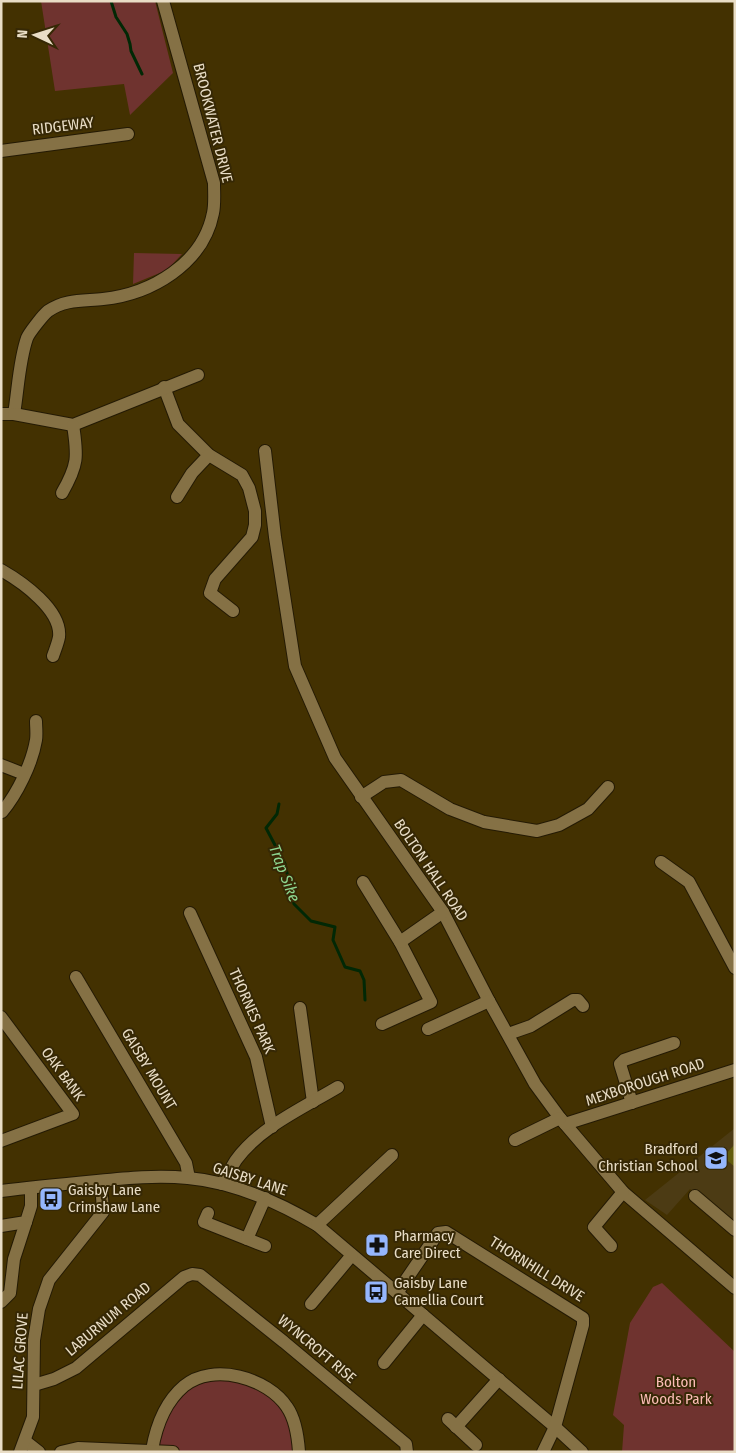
<svg xmlns="http://www.w3.org/2000/svg" width="736" height="1453" viewBox="0 0 736 1453" font-family="'Fira Sans Condensed',sans-serif">
<rect width="100%" height="100%" fill="#433101"/>
<polygon fill="#4c3b14" points="735,1128 735,1226 690,1189 667,1215 645,1200"/>
<g fill="#6f332f">
<polygon points="41,1 155,1 173,73 130,115 124,84 55,91"/>
<polygon points="134,253 182,254 167,270 133,284"/>
<polygon points="662,1283 735,1352 735,1452 622,1452 624,1425 613,1415 630,1323 653,1287"/>
<polygon points="243,1377 287,1407 299,1452 173,1452 152,1450 160,1422 195,1379"/>
</g>
<g fill="none" stroke-linecap="round" stroke-linejoin="round">
<g stroke="#012805" stroke-width="3">
<polyline points="111,1 116,17 127,34 130,44 131,51 142,74"/>
<polyline points="279,804 277,814 266,828 285,864 294,904 311,921 335,927 333,940 345,967 360,971 364,980 365,1000"/>
</g>
</g>
<polygon fill="#625c0d" points="735,1144 735,1167 723,1157"/>
<g fill="none" stroke-linecap="round" stroke-linejoin="round">
<g stroke="#241a04" stroke-width="14">
<g id="minor">
<polyline points="1,151 128,134"/>
<polyline points="164,387 178,424 209,455 242,475 249,488 255,511 255,525 252,537 215,579 210,593 233,611"/>
<path d="M1 414H14C18 390 19 361 27 338 29 333 43 315 48 311 65 299 83 301 103 299 151 294 203 264 213 213 215 204 214 193 214 183L163 1"/>
<polyline points="14,414 73,425 198,375"/>
<polyline points="265,451 275,537 295,666 335,758 443,912 489,1001 535,1084 560,1118 623,1192 735,1288"/>
<path d="M62 493C78 465 78 457 73 425"/>
<polyline points="177,497 192,473 209,455"/>
<path d="M1 570C22 582 62 610 59 637 58 643 55 650 53 656"/>
<polyline points="1,765 24,774"/>
<polyline points="361,797 384,782 401,780 450,809 484,822 537,831 559,825 588,809 608,787"/>
<path d="M2 812C17 794 32 764 36 740 37 734 36 727 36 721"/>
<polyline points="661,862 689,882 735,968"/>
<polyline points="363,882 400,942 431,1002 382,1024"/>
<polyline points="190,913 256,1057 272,1127"/>
<polyline points="400,942 443,912"/>
<polyline points="76,977 186,1163 189,1178"/>
<polyline points="300,1008 313,1102"/>
<polyline points="1,1017 73,1114 1,1141"/>
<polyline points="428,1029 489,1001"/>
<polyline points="508,1034 531,1026 573,1000 578,1000 583,1006"/>
<polyline points="632,1103 620,1064 624,1060 674,1043"/>
<polyline points="565,1124 735,1070"/>
<polyline points="515,1140 560,1118"/>
<path d="M222 1184C227 1176 231 1168 236 1160 260 1127 303 1108 338 1087"/>
<path d="M1 1191C33 1187 65 1184 97 1181 127 1178 157 1175 188 1178 234 1182 278 1202 317 1225L555 1427 582 1452"/>
<polyline points="695,1196 735,1230"/>
<polyline points="208,1213 204,1222 247,1239 265,1198"/>
<polyline points="317,1225 392,1155"/>
<polyline points="1,1226 26,1222 31,1206 31,1188"/>
<polyline points="247,1239 265,1246"/>
<polyline points="611,1246 594,1227 623,1192"/>
<polyline points="397,1293 438,1233 446,1232 583,1318 583,1325 555,1427 543,1452"/>
<polyline points="1,1302 10,1293 14,1259 26,1222"/>
<polyline points="311,1304 352,1255"/>
<polyline points="384,1363 423,1315"/>
<polyline points="34,1385 54,1379 76,1368 184,1277 192,1274 200,1275 284,1342 406,1444 407,1452"/>
<polyline points="448,1419 476,1445"/>
<polyline points="456,1427 499,1379"/>
<polyline points="25,1441 39,1452"/>
<path d="M152 1450C156 1427 165 1402 184 1386 213 1362 268 1378 287 1407 296 1420 298 1437 299 1452"/>
<polyline points="20,1452 33,1417 34,1340 39,1309 49,1280 103,1212 101,1181"/>
<polyline points="61,1452 78,1448 173,1452"/>
</g>
</g>
<use href="#minor" stroke="#857145" stroke-width="12"/>
</g>
<defs>
<g id="school-square" transform="scale(1.25)"><rect x="-9" y="-9" width="18" height="18" rx="4" fill="#95b6fd" stroke="#362805"/><path d="M0-5L7-2L0 1L-7-2ZM-4 1L0 2.5L4 1V4Q0 6-4 4Z" fill="#111"/></g>
<g id="bus-square" transform="scale(1.25)"><rect x="-9" y="-9" width="18" height="18" rx="4" fill="#95b6fd" stroke="#362805"/><path d="M-5-6H5V4H4V6H2V4H-2V6H-4V4H-5ZM-3.5-4V0h7V-4ZM-3.5 1.2v1.5H-2V1.2ZM2 1.2v1.5H3.5V1.2Z" fill="#111"/></g>
<g id="pharmacy-square" transform="scale(1.25)"><rect x="-9" y="-9" width="18" height="18" rx="4" fill="#95b6fd" stroke="#362805"/><path d="M-2-6h4v4h4v4h-4v4h-4v-4h-4v-4h4Z" fill="#111"/></g>
</defs>
<g fill-rule="evenodd">
<use href="#school-square" x="716" y="1158"/>
<use href="#bus-square" x="51" y="1199"/>
<use href="#pharmacy-square" x="377" y="1245"/>
<use href="#bus-square" x="376" y="1292"/>
</g>
<g text-anchor="middle" stroke-width="4" stroke-linejoin="round" paint-order="stroke">
<g font-size="15" fill="#e9ddc6" stroke="#362805">
<text transform="translate(213 123) rotate(76)" y="5">BROOKWATER DRIVE</text>
<text transform="translate(63 126) rotate(-7)" y="5">RIDGEWAY</text>
<text transform="translate(431 870) rotate(56)" y="5">BOLTON HALL ROAD</text>
<text transform="translate(252 1011) rotate(66)" y="5">THORNES PARK</text>
<text transform="translate(149 1069) rotate(59)" y="5">GAISBY MOUNT</text>
<text transform="translate(63 1074) rotate(54)" y="5">OAK BANK</text>
<text transform="translate(645 1082) rotate(-18)" y="5">MEXBOROUGH ROAD</text>
<text transform="translate(250 1179) rotate(18)" y="5">GAISBY LANE</text>
<text transform="translate(537 1269) rotate(32)" y="5">THORNHILL DRIVE</text>
<text transform="translate(108 1319) rotate(-40)" y="5">LABURNUM ROAD</text>
<text transform="translate(317 1349) rotate(40)" y="5">WYNCROFT RISE</text>
<text transform="translate(20 1351) rotate(-86)" y="5">LILAC GROVE</text>
</g>
<g font-size="15" fill="#e9ddc6" stroke="#362805" text-anchor="start">
<text x="698" y="1154" text-anchor="end">Bradford<tspan x="698" dy="17">Christian School</tspan></text>
<text x="68" y="1195">Gaisby Lane<tspan x="68" dy="17">Crimshaw Lane</tspan></text>
<text x="394" y="1241">Pharmacy<tspan x="394" dy="17">Care Direct</tspan></text>
<text x="394" y="1288">Gaisby Lane<tspan x="394" dy="17">Camellia Court</tspan></text>
</g>
<g font-size="15" fill="#fbbcb6" stroke="#362805">
<text x="676" y="1387">Bolton<tspan x="676" dy="17">Woods Park</tspan></text>
</g>
<g font-size="16" font-style="italic" fill="#8ed790" stroke="#362805">
<text transform="translate(285 873) rotate(69)" y="6">Trap Sike</text>
</g>
</g>
<rect width="736" height="1453" fill="none" stroke="#e9ddc6" stroke-width="5"/>
<g transform="translate(35 35) rotate(274)" stroke="#362805" stroke-width="4" paint-order="stroke">
<path d="M0-4L9 19L0 12L-9 19Z" fill="#e9ddc6"/>
<text y="-8" font-size="14" font-weight="bold" text-anchor="middle" fill="#e9ddc6">N</text>
</g>
</svg>
